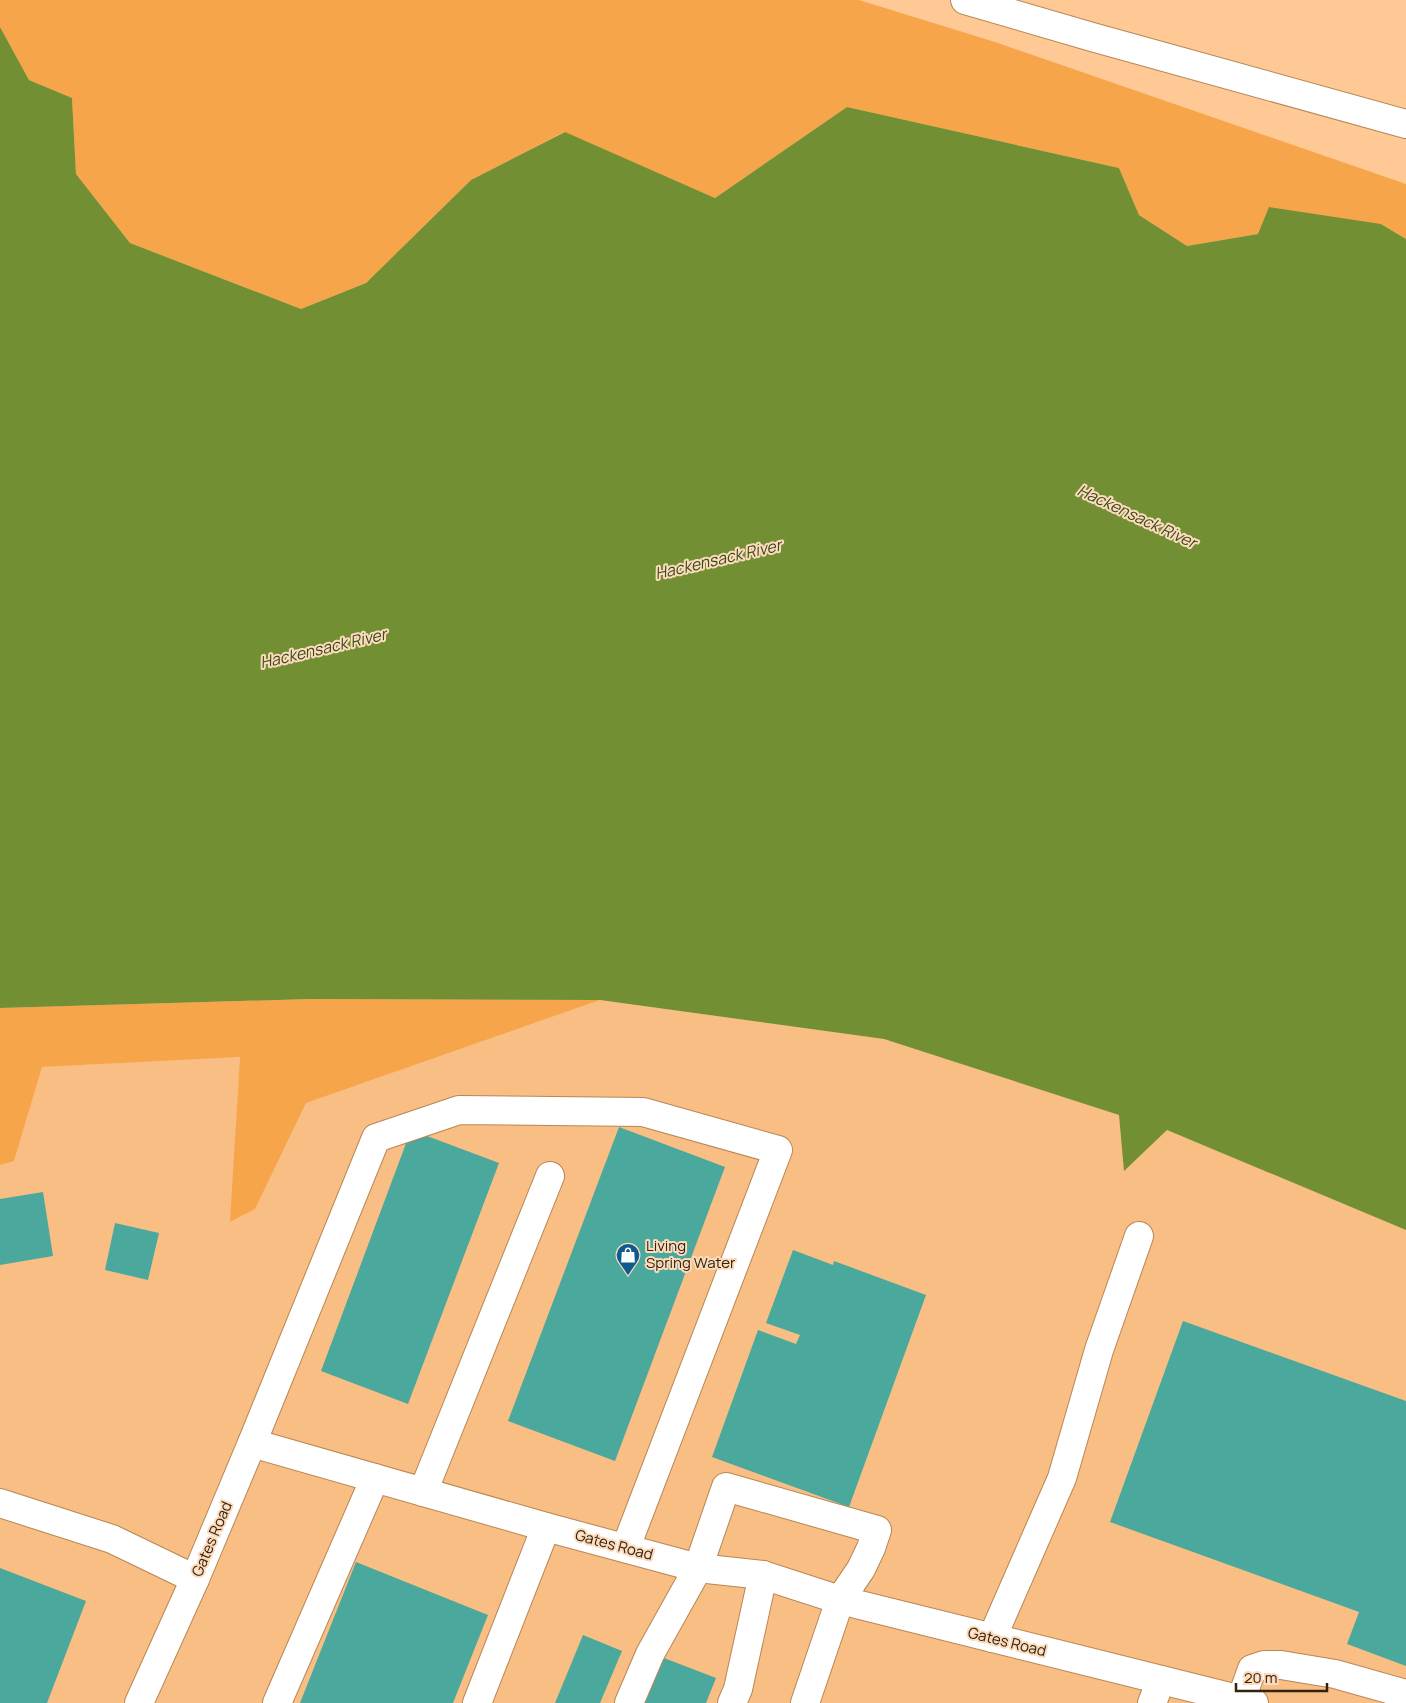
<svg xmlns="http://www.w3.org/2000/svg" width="1406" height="1703" viewBox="0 0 1406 1703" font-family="Manrope,sans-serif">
<rect width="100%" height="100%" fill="#fec995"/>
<polygon fill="#f8be84" points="600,1000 884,1039 1167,1130 1406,1230 1406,1703 0,1703 0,1165 14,1161 42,1067 240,1057 231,1222 255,1209 306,1103"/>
<g fill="#f7a54b">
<polygon points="0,0 859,0 995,42 1406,184 1406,239 1381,224 1258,234 1187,246 1139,215 1119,168 847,107 715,198 564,132 471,180 366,283 301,309 130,243 76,174 72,98 29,80 0,27"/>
<polygon points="310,999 600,1000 306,1103 255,1209 230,1222 240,1057 42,1067 14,1161 0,1165 0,1008"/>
</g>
<polygon fill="#729033" points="0,27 29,80 72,98 76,174 130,243 301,309 366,283 471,180 565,132 715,198 847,107 1119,168 1139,215 1187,246 1258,234 1269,207 1381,224 1406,239 1406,1230 1167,1130 1124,1171 1119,1115 884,1039 600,1000 310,999 0,1008"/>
<g fill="#4ba89d">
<polygon points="619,1127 725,1167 615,1461 508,1421"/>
<polygon points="411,1130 499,1163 408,1404 321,1371"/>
<polygon points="43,1192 53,1256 0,1265 0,1199"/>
<polygon points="115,1223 159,1233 148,1280 105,1270"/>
<polygon points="793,1250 833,1265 834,1261 926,1295 849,1507 712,1457 758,1330 796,1344 800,1335 766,1323"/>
<polygon points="1183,1321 1406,1401 1406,1666 1347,1644 1359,1612 1110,1522"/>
<polygon points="356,1562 488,1615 453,1703 300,1703"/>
<polygon points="0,1568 86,1601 47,1703 0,1703"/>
<polygon points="583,1635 622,1651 600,1703 555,1703"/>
<polygon points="664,1658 716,1678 706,1703 645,1703"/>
</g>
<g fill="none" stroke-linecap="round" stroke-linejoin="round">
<g stroke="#b88655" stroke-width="30">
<g id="minor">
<polyline points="965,0 1092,37 1406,124"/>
<polyline points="252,1443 376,1138 459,1110 643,1112 778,1150 626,1547"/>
<polyline points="423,1492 550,1176"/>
<polyline points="0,1503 112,1539 195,1579"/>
<polyline points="992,1638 1062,1478 1099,1350 1139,1236"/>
<polyline points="1241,1700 1252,1669 1264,1665 1281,1665 1335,1674 1406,1694"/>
<polyline points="139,1703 195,1579 252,1443 546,1527 698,1568 763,1575 840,1600 1254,1703"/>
<polyline points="277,1703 375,1478"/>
<polyline points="477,1703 546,1527"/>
<polyline points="629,1703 650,1654 698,1568 726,1487 877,1530 871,1548 861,1569 840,1600 805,1703"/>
<polyline points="732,1703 738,1689 763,1575"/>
<polyline points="1152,1703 1161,1680"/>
</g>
</g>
<use href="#minor" stroke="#fff" stroke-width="28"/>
</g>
<defs>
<g id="shop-pin" transform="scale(1.25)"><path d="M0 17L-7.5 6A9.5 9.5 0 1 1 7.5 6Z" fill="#0f5a8e" stroke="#fbdbbc"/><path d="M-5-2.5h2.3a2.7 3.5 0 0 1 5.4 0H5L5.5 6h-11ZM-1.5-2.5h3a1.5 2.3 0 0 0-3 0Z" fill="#fff"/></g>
</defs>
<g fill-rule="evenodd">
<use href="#shop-pin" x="628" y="1255"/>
</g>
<g text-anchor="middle" stroke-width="4" stroke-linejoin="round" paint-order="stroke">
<g font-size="15" fill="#35210c" stroke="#fbdbbc" text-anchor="start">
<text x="646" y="1251">Living<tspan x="646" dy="17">Spring Water</tspan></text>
</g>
<g font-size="15" fill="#35210c" stroke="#fbdbbc">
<text transform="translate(212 1539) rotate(-67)" y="5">Gates Road</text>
<text transform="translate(614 1545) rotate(15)" y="5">Gates Road</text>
<text transform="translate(1007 1642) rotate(14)" y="5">Gates Road</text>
</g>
<g font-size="16" font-style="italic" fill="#3b4b1b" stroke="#fbdbbc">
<text transform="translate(1137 516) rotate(25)" y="6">Hackensack River</text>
<text transform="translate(718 559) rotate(-13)" y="6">Hackensack River</text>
<text transform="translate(323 648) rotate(-13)" y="6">Hackensack River</text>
</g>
</g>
<path d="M1236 1683v8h91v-8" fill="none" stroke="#35210c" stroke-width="2.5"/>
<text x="1244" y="1683" font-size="15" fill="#35210c" stroke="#fbdbbc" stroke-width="4" paint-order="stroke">20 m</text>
</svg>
